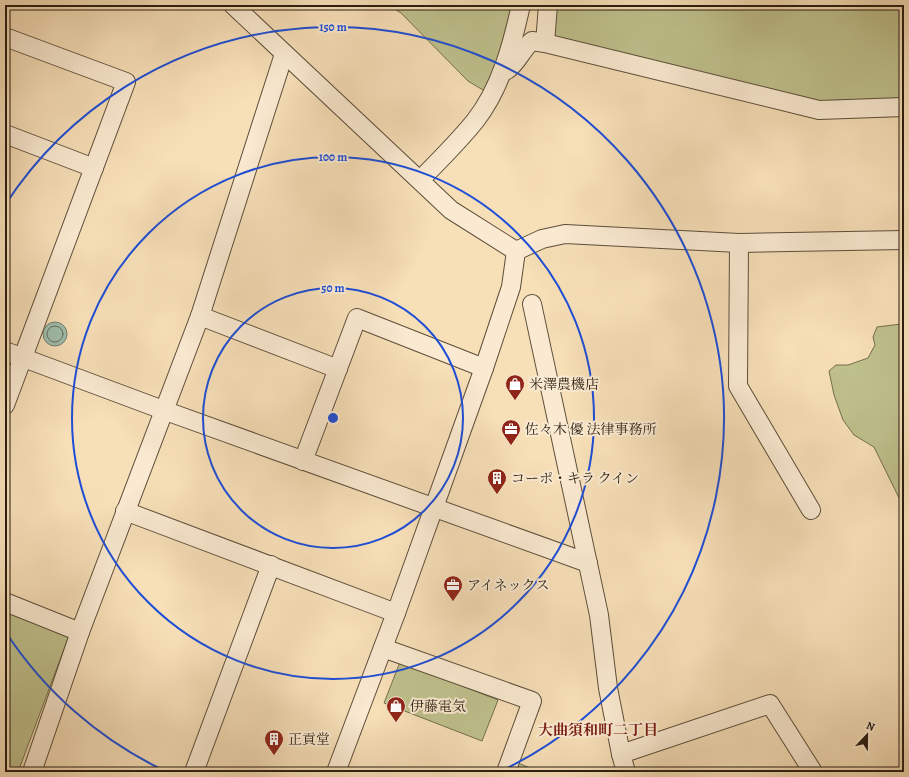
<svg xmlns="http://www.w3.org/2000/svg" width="909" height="777" viewBox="0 0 909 777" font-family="Alegreya,'Noto Serif JP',serif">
<rect width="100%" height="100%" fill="#f7dfb8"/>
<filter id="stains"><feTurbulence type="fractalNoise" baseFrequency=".005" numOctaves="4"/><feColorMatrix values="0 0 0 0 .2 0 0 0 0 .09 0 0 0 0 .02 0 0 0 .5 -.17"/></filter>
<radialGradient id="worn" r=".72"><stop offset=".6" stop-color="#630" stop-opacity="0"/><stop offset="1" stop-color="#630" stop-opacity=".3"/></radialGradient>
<g fill="#bfc18d" stroke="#746f4e">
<path d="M388 5H513C509 26 500 78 483 90L468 81 401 13Z"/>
<polygon points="552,5 904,5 904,100 819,107 549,39"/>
<polygon points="901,324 904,325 904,508 874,447 854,435 843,420 834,395 829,371 836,365 848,365 868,358 875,345 873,337 877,327"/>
<polygon points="5,608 70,633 18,772 5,768"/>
<polygon points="400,662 498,700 482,741 384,703"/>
<polygon points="518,763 540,772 514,772"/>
</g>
<circle fill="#9ebdab" stroke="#6f7d6d" cx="55" cy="334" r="12"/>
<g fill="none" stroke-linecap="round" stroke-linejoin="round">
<circle stroke="#646d5e" stroke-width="1" cx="55" cy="334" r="8"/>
<g stroke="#5c4e3a" stroke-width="20">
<g id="minor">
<polyline points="233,5 451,210 516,251"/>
<polyline points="5,37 126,82 5,405"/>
<polyline points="545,43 819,110 904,107"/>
<path d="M507 70C518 62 522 49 532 41L545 43 548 5"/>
<polyline points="5,134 94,168"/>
<path d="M421 179C439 161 458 142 475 121 501 88 512 45 521 5"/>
<polyline points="739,243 738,386 811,510"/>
<polyline points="516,251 542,239 565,234 739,243 904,240"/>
<polyline points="532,304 599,615 608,688 621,754 626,772"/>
<polyline points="200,316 284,54"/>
<polyline points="5,351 163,410 588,563"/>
<polyline points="303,461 357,318 484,368"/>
<polyline points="125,511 396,613"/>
<polyline points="5,602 80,632"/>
<polyline points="383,648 532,701 506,772"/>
<polyline points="621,754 770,704 813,772"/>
<polyline points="32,772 80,632 200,316 338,369"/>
<polyline points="194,772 271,565"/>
<polyline points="336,772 396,613 484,368 511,287 516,251"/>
</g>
</g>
<use href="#minor" stroke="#faead1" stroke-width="18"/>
</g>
<g fill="none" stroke="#1d4ed8" stroke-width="2">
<circle cx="333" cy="418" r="130"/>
<circle cx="333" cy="418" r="261"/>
<path d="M165 771A391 391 0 0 1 5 631M5 205A391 391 0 1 1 501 771"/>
</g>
<defs>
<g id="shop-pin" transform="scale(1)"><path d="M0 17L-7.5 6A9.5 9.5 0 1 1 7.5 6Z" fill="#8f2418" stroke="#faead1"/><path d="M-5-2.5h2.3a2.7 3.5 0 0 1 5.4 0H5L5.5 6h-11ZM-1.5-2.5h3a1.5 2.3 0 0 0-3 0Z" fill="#fff"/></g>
<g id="office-pin" transform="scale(1)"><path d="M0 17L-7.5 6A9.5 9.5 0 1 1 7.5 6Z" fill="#8f2418" stroke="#faead1"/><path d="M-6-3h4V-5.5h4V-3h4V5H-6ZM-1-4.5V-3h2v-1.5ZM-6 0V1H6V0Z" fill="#fff"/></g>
<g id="building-pin" transform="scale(1)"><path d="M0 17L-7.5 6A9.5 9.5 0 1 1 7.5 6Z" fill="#8f2418" stroke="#faead1"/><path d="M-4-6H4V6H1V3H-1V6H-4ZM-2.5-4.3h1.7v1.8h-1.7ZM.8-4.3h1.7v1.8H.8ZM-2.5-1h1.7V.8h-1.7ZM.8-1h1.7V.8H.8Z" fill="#fff"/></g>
</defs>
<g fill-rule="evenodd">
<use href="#shop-pin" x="515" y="384"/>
<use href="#office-pin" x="511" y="429"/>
<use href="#building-pin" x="497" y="478"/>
<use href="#office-pin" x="453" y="585"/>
<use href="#shop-pin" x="396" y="706"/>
<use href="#building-pin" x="274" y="739"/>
</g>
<g text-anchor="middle" stroke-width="4" stroke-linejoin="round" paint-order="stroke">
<g font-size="14" fill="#291d10" stroke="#faead1" text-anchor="start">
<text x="529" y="389">米澤農機店</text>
<text x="525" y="434">佐々木 優 法律事務所</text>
<text x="511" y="483">コーポ・キラ クイン</text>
<text x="467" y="590">アイネックス</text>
<text x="410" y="711">伊藤電気</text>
<text x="288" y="744">正貢堂</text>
</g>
<g font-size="15" font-weight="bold" fill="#7a1f14" stroke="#faead1">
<text x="598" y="735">大曲須和町二丁目</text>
</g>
</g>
<circle cx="333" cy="418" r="6" fill="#1d4ed8" stroke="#faead1" stroke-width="2"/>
<g font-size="12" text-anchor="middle" font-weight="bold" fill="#1d4ed8" stroke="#faead1" stroke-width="4" stroke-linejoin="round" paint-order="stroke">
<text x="333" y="31">150 m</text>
<text x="333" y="161">100 m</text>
<text x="333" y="292">50 m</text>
</g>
<rect width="909" height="777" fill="none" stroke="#f7dfb8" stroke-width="20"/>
<rect x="6" y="6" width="897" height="765" fill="none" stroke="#291d10" stroke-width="2"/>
<rect x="10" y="10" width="889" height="757" fill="none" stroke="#291d10"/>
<g transform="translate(867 735) rotate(22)" stroke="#faead1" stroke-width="3" paint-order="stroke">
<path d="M0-3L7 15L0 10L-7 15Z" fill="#291d10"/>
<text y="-6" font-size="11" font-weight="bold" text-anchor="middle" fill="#291d10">N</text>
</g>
<rect width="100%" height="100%" filter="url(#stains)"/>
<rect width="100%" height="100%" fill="url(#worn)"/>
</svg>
